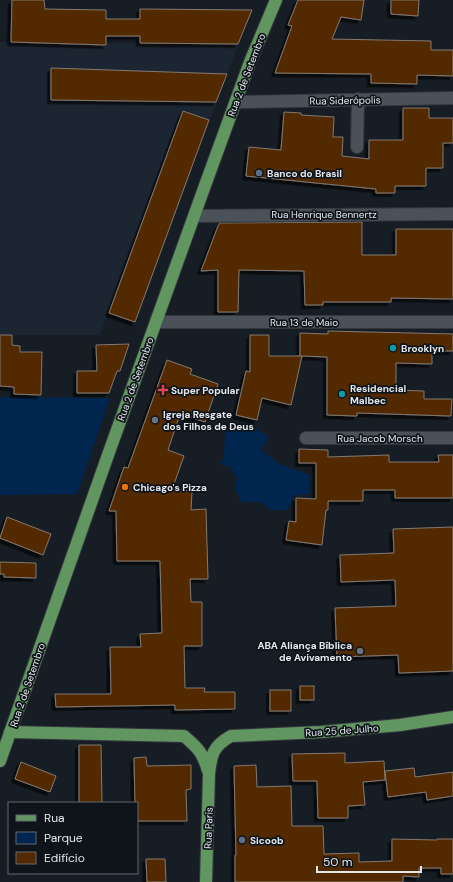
<svg xmlns="http://www.w3.org/2000/svg" width="453" height="882" viewBox="0 0 453 882" font-family="'DM Sans',sans-serif">
<defs>
<filter id="shadow"><feDropShadow dx="-3.5" dy="3.5" stdDeviation="0" flood-color="#0009"/></filter>
</defs>
<rect width="100%" height="100%" fill="#171d24"/>
<polygon fill="#1c2632" points="0,42 238,45 210,120 182,110 100,335 0,335"/>
<g fill="#00254e">
<polygon points="0,397 110,398 77,494 0,495"/>
<polygon points="247,422 269,437 261,450 280,464 310,475 309,494 293,496 288,510 271,510 259,502 241,502 235,489 237,478 229,466 221,465 224,455 225,432"/>
</g>
<g fill="#532a01" stroke="#837972" filter="url(#shadow)">
<polygon points="12,0 44,0 45,9 106,10 106,19 140,19 140,9 252,10 238,44 140,43 140,36 106,36 106,45 11,42"/>
<polygon points="298,0 364,0 361,20 341,17 332,39 431,41 431,50 453,50 453,76 417,75 417,84 371,83 371,74 275,73 292,26 288,25"/>
<polygon points="391,0 419,0 418,16 391,14"/>
<polygon points="51,68 227,74 216,102 51,100"/>
<polygon points="403,108 429,108 429,118 453,118 453,143 443,143 443,168 426,168 426,186 395,186 395,193 376,193 376,189 246,176 249,147 281,150 284,112 301,113 301,115 334,117 333,137 343,137 342,156 369,159 369,140 403,140"/>
<polygon points="183,111 209,120 135,322 109,313"/>
<polygon points="362,222 362,255 396,255 396,229 453,229 453,299 391,298 391,302 323,302 323,305 305,305 304,271 239,270 238,312 218,312 218,270 201,271 218,226 220,223"/>
<polygon points="328,331 453,334 453,351 432,351 432,364 396,363 396,390 424,391 424,399 452,399 451,416 357,413 357,416 327,415 327,357 300,356 300,333 328,334"/>
<polygon points="0,335 12,335 12,345 20,346 20,352 42,352 41,395 14,394 14,387 0,386"/>
<polygon points="250,335 269,335 269,356 302,356 291,405 262,398 257,420 236,415 246,371 250,372"/>
<polygon points="129,344 120,371 117,371 109,393 77,393 77,371 97,371 96,345"/>
<polygon points="167,360 192,369 190,374 218,384 205,422 180,414 168,450 184,456 173,487 192,492 191,510 206,509 208,579 190,579 191,602 202,602 202,646 184,646 185,688 205,688 204,692 235,692 235,709 175,710 175,705 56,707 55,694 111,694 110,647 141,647 140,634 162,633 160,561 117,561 116,511 109,511 124,467 128,468"/>
<polygon points="299,449 328,450 328,457 389,455 389,462 439,462 438,455 453,455 453,498 395,498 395,490 363,490 363,501 328,501 328,510 326,510 322,545 286,540 289,521 296,522 296,498 316,499 316,463 299,463"/>
<polygon points="7,517 51,534 43,555 0,538"/>
<polygon points="453,527 453,671 399,673 398,655 337,657 335,608 396,606 395,580 341,582 340,555 394,553 393,529"/>
<polygon points="0,562 36,563 36,578 4,577 4,574 0,574"/>
<rect x="300" y="686" width="14" height="14"/>
<rect x="270" y="690" width="21" height="21"/>
<polygon points="79,745 101,745 102,803 79,803"/>
<polygon points="345,753 345,763 384,761 385,780 363,782 365,805 348,806 348,818 318,818 317,781 293,781 292,754"/>
<polygon points="146,757 147,766 191,765 191,789 186,790 187,821 137,821 137,803 135,803 134,758"/>
<polygon points="21,762 56,776 50,792 15,779"/>
<polygon points="256,765 257,787 291,786 292,826 323,826 324,854 359,853 359,862 392,861 392,839 437,840 437,839 453,839 453,874 441,874 441,868 419,868 419,877 403,876 403,882 235,882 235,855 236,855 234,766"/>
<polygon points="414,768 415,777 453,772 453,796 427,800 426,792 388,797 385,771"/>
<polygon points="146,859 165,859 166,882 147,882"/>
</g>
<g fill="none" stroke-linecap="round" stroke-linejoin="round">
<g stroke="#34383e" stroke-width="14">
<g id="minor">
<polyline points="236,102 453,98"/>
<polyline points="357,147 358,99"/>
<polyline points="195,216 453,214"/>
<polyline points="156,322 453,322"/>
<polyline points="306,438 453,438"/>
</g>
</g>
<g stroke="#34383e" stroke-width="14">
<g id="major">
<path d="M10 732 184 736C198 748 203 753 208 771"/>
<polyline points="0,761 108,455 203,191 250,62 276,0"/>
<path d="M206 882 209 774C211 755 213 746 231 736L321 732 400 725 453 717"/>
</g>
</g>
<use href="#minor" stroke="#4a5159" stroke-width="12"/>
<use href="#major" stroke="#629661" stroke-width="12"/>
</g>
<g fill="#5c6f8a" stroke="#0e141a" stroke-width="1.5">
<circle cx="259" cy="173" r="4"/>
<circle cx="242" cy="840" r="4"/>
</g>
<g fill="#0f9aa8" stroke="#0e141a" stroke-width="1.5">
<circle cx="393" cy="348" r="4"/>
<circle cx="342" cy="394" r="4"/>
</g>
<path fill="#e0444e" stroke="#0e141a" stroke-width="1.5" d="M161 384h4v4h4v4h-4v4h-4v-4h-4v-4h4z"/>
<g fill="#6b7280" stroke="#0e141a" stroke-width="1.5">
<circle cx="155" cy="420" r="4"/>
<circle cx="360" cy="651" r="4"/>
</g>
<circle fill="#e8710a" stroke="#0e141a" stroke-width="1.5" cx="125" cy="487" r="4"/>
<g text-anchor="middle" stroke-width="3.5" stroke-linejoin="round" paint-order="stroke">
<g font-size="10" fill="#e4e8ed" stroke="#0e141a">
<text transform="translate(246 75) rotate(-69)" y="4">Rua 2 de Setembro</text>
<text transform="translate(345 100) rotate(-1)" y="4">Rua Siderópolis</text>
<text x="324" y="218">Rua Henrique Bennertz</text>
<text x="304" y="326">Rua 13 de Maio</text>
<text transform="translate(135 379) rotate(-70)" y="4">Rua 2 de Setembro</text>
<text x="380" y="442">Rua Jacob Morsch</text>
<text transform="translate(27 685) rotate(-71)" y="4">Rua 2 de Setembro</text>
<text transform="translate(342 730) rotate(-4)" y="4">Rua 25 de Julho</text>
<text transform="translate(208 828) rotate(-88)" y="4">Rua Paris</text>
</g>
<g font-size="10" font-weight="bold" fill="#e4e8ed" stroke="#0e141a" text-anchor="start">
<text x="267" y="177">Banco do Brasil</text>
<text x="401" y="352">Brooklyn</text>
<text x="350" y="392">Residencial<tspan x="350" dy="12">Malbec</tspan></text>
<text x="171" y="394">Super Popular</text>
<text x="163" y="418">Igreja Resgate<tspan x="163" dy="12">dos Filhos de Deus</tspan></text>
<text x="133" y="491">Chicago's Pizza</text>
<text x="352" y="649" text-anchor="end">ABA Aliança Bíblica<tspan x="352" dy="12">de Avivamento</tspan></text>
<text x="250" y="844">Sicoob</text>
</g>
</g>
<rect x="8" y="802" width="130" height="72" fill="#0e141a" stroke="#64696e"/>
<rect x="16" y="815" width="20" height="6" fill="#629661" stroke="#64696e"/>
<text x="44" y="822" font-size="12" fill="#e4e8ed">Rua</text>
<rect x="16" y="832" width="20" height="12" fill="#00254e" stroke="#64696e"/>
<text x="44" y="842" font-size="12" fill="#e4e8ed">Parque</text>
<rect x="16" y="852" width="20" height="12" fill="#532a01" stroke="#64696e"/>
<text x="44" y="862" font-size="12" fill="#e4e8ed">Edifício</text>
<path d="M317 866v6h104v-6" fill="none" stroke="#e4e8ed" stroke-width="2"/>
<text x="323" y="866" font-size="12" fill="#e4e8ed" stroke="#0e141a" stroke-width="3" paint-order="stroke">50 m</text>
</svg>
